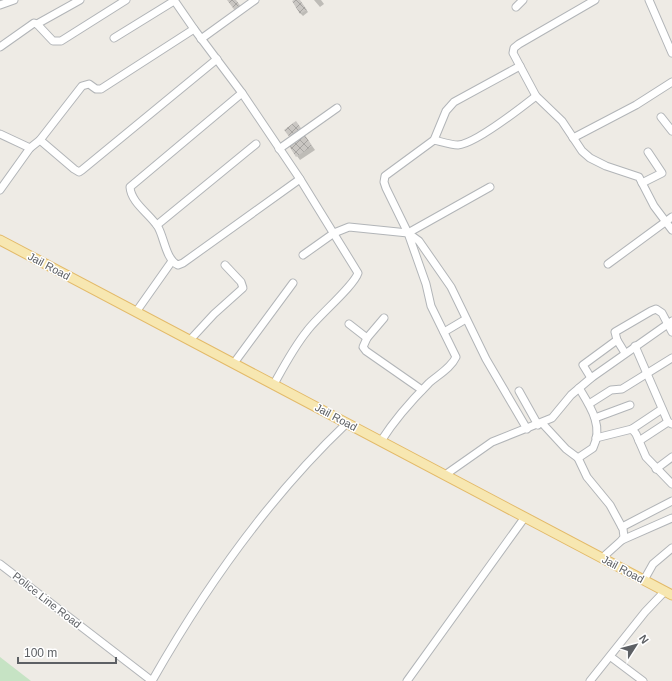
<svg xmlns="http://www.w3.org/2000/svg" width="672" height="681" viewBox="0 0 672 681" font-family="Arial,sans-serif">
<defs>
<pattern id="building-cross-hatch" width="8" height="8" patternUnits="userSpaceOnUse"><rect width="8" height="8" fill="#c9c6c2"/><path d="M0 0l8 8M0 8l8-8" fill="none" stroke="#a6a4a1"/></pattern>
</defs>
<rect width="100%" height="100%" fill="#eeebe5"/>
<polygon fill="#c6e3c4" points="0,657 31,681 0,681"/>
<g fill="#0003">
<polygon points="296,0 299,0 308,12 303,16 301,14 293,2"/>
<polygon points="314,0 321,0 324,4 320,7"/>
<polygon points="305,136 315,150 300,160 297,156"/>
</g>
<g fill="url(#building-cross-hatch)">
<polygon points="227,0 236,0 242,8 236,12"/>
<polygon points="294,0 300,0 307,10 300,14 292,1"/>
<polygon points="296,121 303,131 291,139 284,130"/>
<polygon points="305,135 312,146 296,157 289,146"/>
</g>
<g fill="none" stroke-linecap="round" stroke-linejoin="round">
<g stroke="#b2b5b8" stroke-width="9">
<g id="minor">
<polyline points="174,0 194,29"/>
<polyline points="595,0 519,44 514,48 513,53 536,96 562,121 582,151 590,158 606,166 639,177 654,206 672,230"/>
<polyline points="649,0 672,53"/>
<polyline points="0,5 14,0"/>
<polyline points="516,7 523,0"/>
<polyline points="37,24 80,0"/>
<polyline points="114,38 174,1"/>
<polyline points="201,39 255,0"/>
<polyline points="0,47 34,23 37,24 53,41 61,41 126,0"/>
<path d="M242 93 130 187C131 203 150 214 158 227 164 237 166 260 178 265L183 263 300 179"/>
<polyline points="661,117 672,131"/>
<polyline points="0,134 30,148"/>
<polyline points="573,138 636,105 672,82"/>
<polyline points="40,140 74,169 79,172 82,170 217,59"/>
<path d="M434 140C442 142 451 145 458 145 475 144 522 107 536 96"/>
<polyline points="279,149 337,108"/>
<polyline points="642,183 662,173 648,152"/>
<path d="M0 190 30 148 40 140 82 86 89 84 96 89H101L194 29 242 93 300 179 358 273C354 286 318 316 307 331 294 347 284 366 274 384"/>
<polyline points="157,225 256,144"/>
<polyline points="408,233 490,187"/>
<polyline points="303,255 334,233 349,227 408,233 419,241 451,287 486,359 527,429"/>
<polyline points="608,264 672,217"/>
<polyline points="136,312 172,261"/>
<polyline points="384,318 367,338 363,347 366,351 422,390"/>
<polyline points="349,324 367,338"/>
<polyline points="444,332 466,319"/>
<polyline points="190,340 214,314 243,288 241,282 225,265"/>
<polyline points="635,346 668,422 672,424"/>
<polyline points="625,353 617,340 615,332 651,311 656,309 662,313 672,332"/>
<polyline points="234,363 293,283"/>
<polyline points="591,378 583,365 617,340"/>
<polyline points="519,391 538,425"/>
<polyline points="589,404 611,390 622,389 672,358"/>
<polyline points="595,418 630,405"/>
<polyline points="542,423 566,449 578,458 587,477 610,505 623,529 624,537 622,540 602,558"/>
<polyline points="632,429 662,409"/>
<polyline points="596,438 632,429 636,434 646,457 672,484"/>
<path d="M381 441C395 419 411 401 429 383 438 375 451 368 456 357L431 306 426 284 408 233 386 188 384 182 385 176 434 140 446 111 454 102 520 66"/>
<polyline points="639,441 668,422"/>
<path d="M578 458 593 448C604 426 590 406 579 388"/>
<polyline points="656,469 672,457"/>
<polyline points="445,475 492,442 552,418 571,395 591,378 672,321"/>
<polyline points="622,527 672,501"/>
<polyline points="622,540 672,518"/>
<polyline points="0,564 152,681"/>
<polyline points="644,580 653,564 672,548"/>
<polyline points="611,657 643,681"/>
<path d="M152 681C206 586 268 498 347 423"/>
<polyline points="407,681 525,517"/>
<polyline points="590,681 645,612 665,591"/>
</g>
</g>
<g stroke="#e3ba69" stroke-width="11">
<polyline id="major" points="0,240 672,595"/>
</g>
<use href="#minor" stroke="#fff" stroke-width="7"/>
<use href="#major" stroke="#f7e7b1" stroke-width="9"/>
</g>
<g text-anchor="middle" stroke-width="3" stroke-linejoin="round" paint-order="stroke">
<g font-size="11" fill="#5d6064" stroke="#fff">
<text transform="translate(49 266) rotate(28)" y="4">Jail Road</text>
<text transform="translate(336 417) rotate(28)" y="4">Jail Road</text>
<text transform="translate(623 569) rotate(28)" y="4">Jail Road</text>
<text transform="translate(47 600) rotate(38)" y="4">Police Line Road</text>
</g>
</g>
<g transform="translate(636 645) rotate(54)" stroke="#ffffff" stroke-width="3" paint-order="stroke">
<path d="M0-3L7 15L0 10L-7 15Z" fill="#5d6064"/>
<text y="-6" font-size="11" font-weight="bold" text-anchor="middle" fill="#5d6064">N</text>
</g>
<path d="M18 657v6h98v-6" fill="none" stroke="#5d6064" stroke-width="2"/>
<text x="24" y="657" font-size="12" fill="#5d6064" stroke="#ffffff" stroke-width="3" paint-order="stroke">100 m</text>
</svg>
